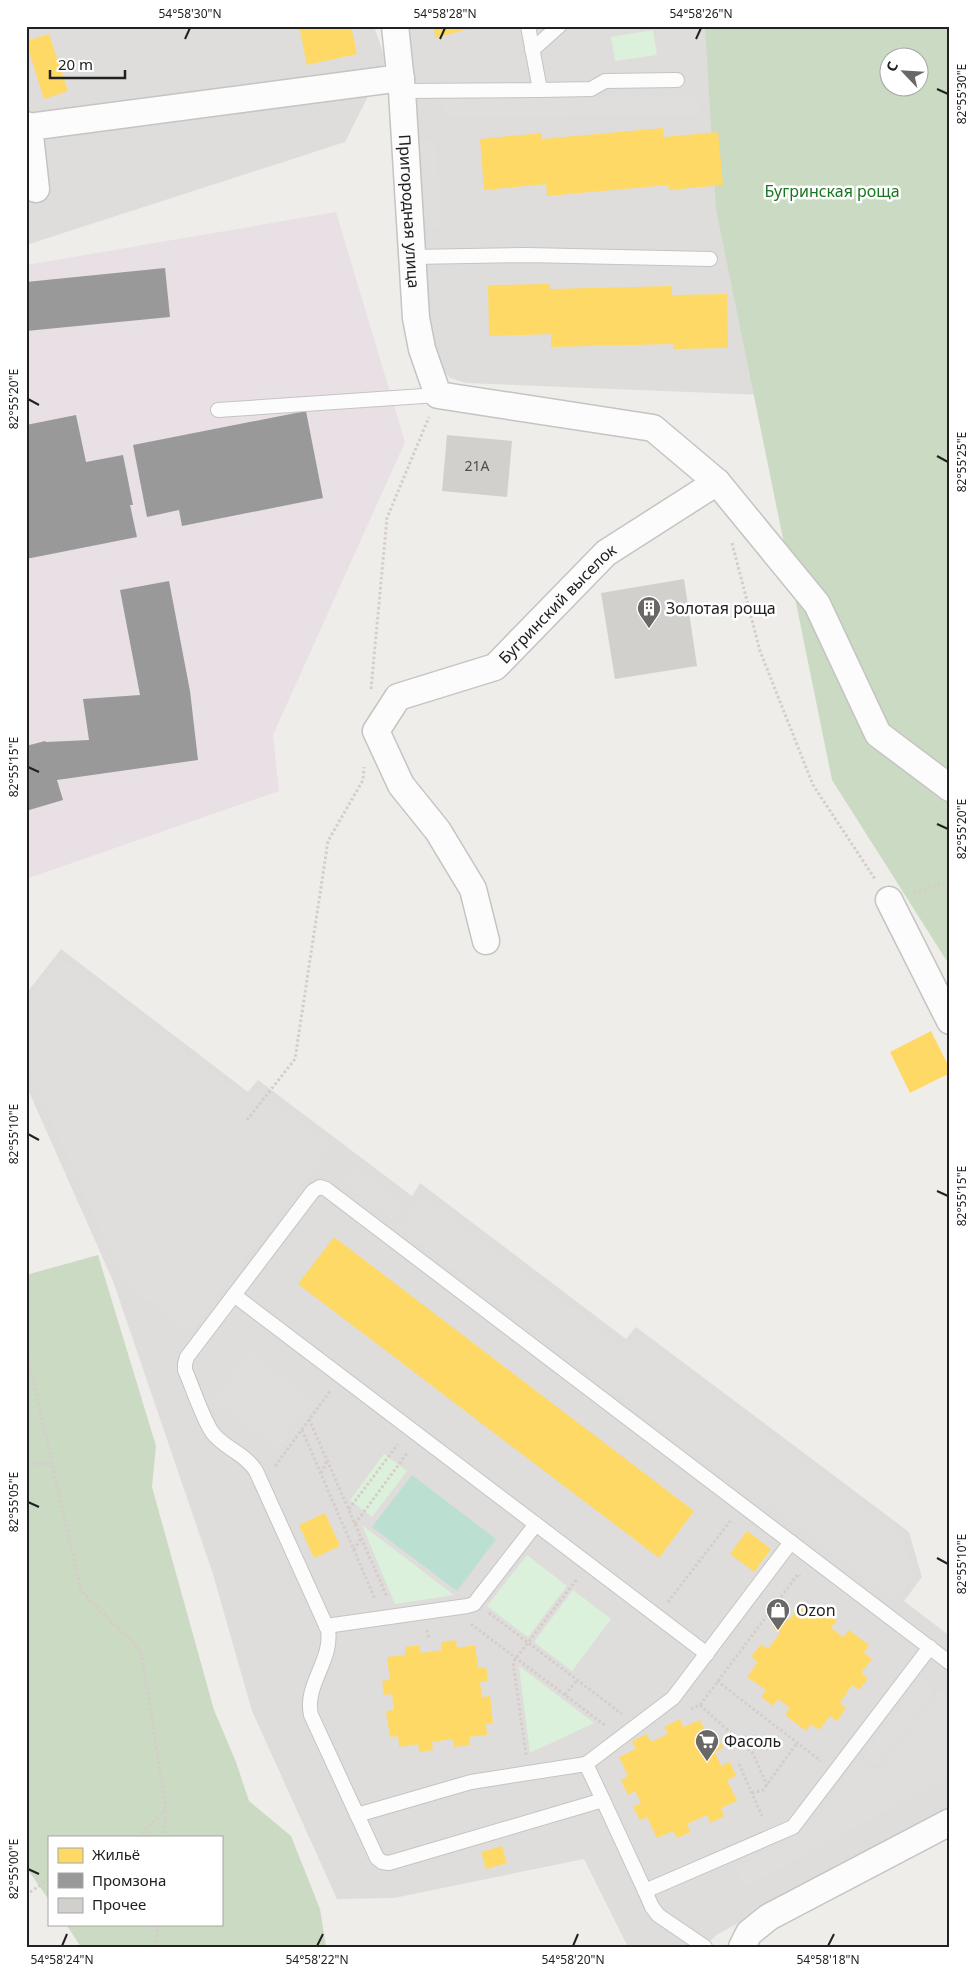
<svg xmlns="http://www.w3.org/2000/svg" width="976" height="1973" viewBox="0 0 976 1973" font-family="'Noto Sans',sans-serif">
<rect width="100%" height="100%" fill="#efedea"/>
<g fill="#dedddb">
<polygon points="26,26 374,26 386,61 345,142 26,245"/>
<polygon points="403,26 708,26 763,395 466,383 450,378 433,360 425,325"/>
<polygon points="61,949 248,1092 258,1080 412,1196 420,1183 626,1339 636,1327 909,1532 922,1577 904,1601 950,1636 950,1810 718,1934 703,1947 628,1947 584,1859 394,1898 337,1899 252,1711 213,1574 113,1281 26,1085 26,994"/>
</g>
<polygon fill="#e8e0e4" points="336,212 405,442 273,735 279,791 26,879 26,265"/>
<g fill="#cbdac2" fill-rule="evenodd">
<path d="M705 26H950V966L832 780 716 209ZM888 58H918V88H888Z"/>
<polygon points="98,1255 156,1446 152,1487 214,1710 236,1762 249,1801 291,1836 320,1909 326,1947 81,1947 66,1924 221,1924 221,1837 49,1837 49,1900 26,1867 26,1275"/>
</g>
<g fill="#dcf1db">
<polygon points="653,30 657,55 615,61 611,37"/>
<polygon points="384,1454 407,1471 372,1517 350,1500"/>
<polygon points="362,1525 454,1595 395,1604"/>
<polygon points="527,1555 567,1586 528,1637 487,1606"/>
<polygon points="573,1590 611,1619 572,1671 534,1642"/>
<polygon points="519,1666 594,1723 530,1753"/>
</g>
<polygon fill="#bbe0d1" points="412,1475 496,1539 457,1591 372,1527"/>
<g fill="#dfdedd">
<polygon points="699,97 700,115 443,117 443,99"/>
<polygon points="435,140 441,227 424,228 419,141"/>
<polygon points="60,957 249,1100 258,1088 332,1145 190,1332 124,1283 26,1066 26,1002"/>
<polygon points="353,1165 406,1205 394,1222 340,1181"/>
<polygon points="424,1195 625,1348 637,1333 900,1533 914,1576 895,1601 767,1504 765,1507 398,1228"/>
<polygon points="250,1353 312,1401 276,1448 214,1400"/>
<polygon points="920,1680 934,1691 877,1766 863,1756"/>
<polygon points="941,1689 950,1696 950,1773 947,1777 745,1887 735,1869 805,1831 857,1761 868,1769 882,1767"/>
</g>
<g fill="#ffd966">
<polygon points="299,26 351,26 357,54 307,65"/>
<polygon points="433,26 475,26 475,27 436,38"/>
<polygon points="49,34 68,91 44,99 26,41"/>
<polygon points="663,128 664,137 718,132 723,185 669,190 668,185 547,196 546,184 484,190 480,139 542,133 542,139"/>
<polygon points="550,284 550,289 672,286 672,295 727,294 728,348 673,349 673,344 551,347 551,334 489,336 488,285"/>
<polygon points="931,1031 950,1069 950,1073 910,1093 890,1052"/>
<polygon points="334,1237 694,1511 659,1558 298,1284"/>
<polygon points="325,1513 340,1546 314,1558 299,1525"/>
<polygon points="747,1531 771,1549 754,1572 730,1554"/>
<polygon points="800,1606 818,1619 824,1611 837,1621 831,1628 843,1637 849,1630 869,1645 864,1653 872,1659 861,1673 868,1679 859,1690 852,1685 840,1703 846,1708 837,1721 830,1716 819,1730 811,1724 806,1731 785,1715 790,1708 778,1699 773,1706 761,1697 766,1690 747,1677 758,1662 751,1657 761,1644 768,1649 780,1633 773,1628 783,1615 789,1620"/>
<polygon points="456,1640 457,1648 475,1645 478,1668 486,1667 488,1681 480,1682 482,1697 490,1696 493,1723 486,1724 487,1735 469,1737 470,1745 454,1747 453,1739 432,1742 433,1750 419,1752 418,1744 399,1747 398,1736 390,1737 386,1711 394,1710 392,1694 384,1695 382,1681 390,1680 387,1657 405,1655 405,1647 419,1645 421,1653 442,1650 441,1642"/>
<polygon points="680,1719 683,1727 700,1720 709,1739 717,1735 723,1748 715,1752 721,1766 730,1762 736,1776 727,1780 737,1801 721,1808 724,1816 711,1823 707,1815 687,1824 691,1832 677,1838 673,1831 657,1838 647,1817 640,1820 633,1807 641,1803 635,1791 628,1795 621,1780 628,1776 619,1757 636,1749 632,1741 647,1734 651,1742 668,1734 664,1727"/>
<polygon points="502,1846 507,1863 486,1869 481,1852"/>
</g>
<g fill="#999">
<polygon points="165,268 170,317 26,331 26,282"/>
<polygon points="306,411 323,498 182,526 179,510 147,517 133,445"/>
<polygon points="76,415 86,462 123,455 133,505 130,505 137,537 26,559 26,425"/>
<polygon points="169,581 190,691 198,760 57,780 63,800 26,811 26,746 45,741 46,742 89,740 83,699 140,695 120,590"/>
</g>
<g fill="#d2d0cd">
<polygon points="447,435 512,441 507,497 442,491"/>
<polygon points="684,579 697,666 615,679 601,593"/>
</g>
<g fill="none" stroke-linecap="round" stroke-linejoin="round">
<g stroke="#c5c4c2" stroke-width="16">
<g id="service">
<polyline points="532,50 559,26"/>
<polyline points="540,90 591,89 605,81 677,80"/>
<polyline points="402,91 540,90 528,26"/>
<polyline points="412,257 526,255 710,259"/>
<polyline points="218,410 438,395"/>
<polyline points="234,1295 707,1654"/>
<polyline points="326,1626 467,1606 474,1604 536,1524"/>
<path d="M930 1647 793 1827 645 1891 603 1800 389 1863 382 1862 377 1858 311 1715C304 1685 333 1660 328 1630L256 1471C245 1453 223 1448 212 1432 203 1419 192 1386 185 1370V1364L187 1357 313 1191 320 1187 326 1189 950 1663"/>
<polyline points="586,1764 673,1698 791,1542"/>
<polyline points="357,1815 471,1782 586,1764 603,1800"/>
<polyline points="645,1891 652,1907 658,1915 705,1947"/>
</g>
</g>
<g stroke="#c5c4c2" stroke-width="29">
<g id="minor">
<path id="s1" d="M395 26 402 91 416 318 422 349 438 395 653 428 717 482 817 604 878 734 950 788"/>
<polyline points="26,125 29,127 36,189"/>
<polyline points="29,127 401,78"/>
<polyline points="889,900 950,1021"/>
<path id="s2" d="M486 941 473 889 438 831 401 785 376 731 398 697 495 667 606 553 717 482"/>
<polyline points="742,1947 749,1933 769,1917 950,1822"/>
</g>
</g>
<g stroke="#d6ccca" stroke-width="3" stroke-dasharray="2.5 2.5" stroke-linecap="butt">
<polyline points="732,543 760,651 813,785 875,879"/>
<polyline points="371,689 387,518 429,417"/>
<polyline points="914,892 950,882"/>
<polyline points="247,1120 295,1059 328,841 363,780 364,767"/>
<polyline points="26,1349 81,1591 141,1651 166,1808 164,1837"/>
<polyline points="309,1419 387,1597"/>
<polyline points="302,1430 375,1599"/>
<polyline points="26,1463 52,1464"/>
<polyline points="275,1466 331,1390"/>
<polyline points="321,1473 327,1461"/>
<polyline points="349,1509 398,1444"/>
<polyline points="355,1524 408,1452"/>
<polyline points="354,1550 361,1538"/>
<polyline points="668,1602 731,1520"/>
<polyline points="489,1613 622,1714"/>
<polyline points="471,1624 606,1726"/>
<polyline points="427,1630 429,1639"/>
<polyline points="717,1681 821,1761"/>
<polyline points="565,1695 577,1680"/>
<polyline points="700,1705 752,1752 767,1785"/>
<polyline points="691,1709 700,1705 798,1574 800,1576"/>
<polyline points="526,1755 513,1662 577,1579"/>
<polyline points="739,1764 762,1816"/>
<polyline points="752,1793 763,1790 797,1743"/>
<polyline points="139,1837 166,1808"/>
<polyline points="26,1895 49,1879"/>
<polyline points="156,1947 158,1924"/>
</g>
<use href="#service" stroke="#fdfcfc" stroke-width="14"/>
<use href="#minor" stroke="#fdfcfc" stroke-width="26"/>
</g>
<path fill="none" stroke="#212121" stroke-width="2" d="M185 39 190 28M440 39 445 28M696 39 701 28M937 89 948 94M28 399 39 405M937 456 948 462M28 767 39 772M937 824 948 829M28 1134 39 1140M937 1191 948 1196M28 1502 39 1507M937 1558 948 1564M28 1869 39 1874M62 1946 67 1934M317 1946 323 1934M573 1946 578 1934M828 1946 834 1934"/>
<defs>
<g id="building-pin" transform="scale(1.25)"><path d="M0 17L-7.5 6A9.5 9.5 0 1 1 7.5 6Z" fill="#696867" stroke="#fff"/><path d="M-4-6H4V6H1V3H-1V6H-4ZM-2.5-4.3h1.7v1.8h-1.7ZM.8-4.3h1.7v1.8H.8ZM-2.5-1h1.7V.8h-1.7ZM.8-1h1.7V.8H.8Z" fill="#fff"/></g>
<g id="shop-pin" transform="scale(1.25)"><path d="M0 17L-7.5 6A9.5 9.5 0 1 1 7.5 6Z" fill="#696867" stroke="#fff"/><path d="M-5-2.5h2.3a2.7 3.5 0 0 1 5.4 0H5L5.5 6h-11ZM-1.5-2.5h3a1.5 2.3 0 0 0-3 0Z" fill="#fff"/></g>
<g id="supermarket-pin" transform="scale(1.25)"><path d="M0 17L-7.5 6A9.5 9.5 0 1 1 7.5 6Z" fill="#696867" stroke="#fff"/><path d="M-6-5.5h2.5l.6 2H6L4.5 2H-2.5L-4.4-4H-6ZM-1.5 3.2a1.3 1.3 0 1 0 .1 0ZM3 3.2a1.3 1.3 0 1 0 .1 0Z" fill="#fff"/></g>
</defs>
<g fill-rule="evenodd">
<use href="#building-pin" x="649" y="608"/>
<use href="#shop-pin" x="778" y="1610"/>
<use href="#supermarket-pin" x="707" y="1741"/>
</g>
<g text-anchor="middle" stroke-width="5" stroke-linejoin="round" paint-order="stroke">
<g font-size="14" fill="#4d4d4c">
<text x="477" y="471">21А</text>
</g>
<g font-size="16" fill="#187621" stroke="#fff">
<text x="832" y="197">Бугринская роща</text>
</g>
<g font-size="16" fill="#212121" stroke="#fff">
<text dy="6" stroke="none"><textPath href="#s1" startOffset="186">Пригородная улица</textPath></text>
<text dy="6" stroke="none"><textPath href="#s2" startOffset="471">Бугринский выселок</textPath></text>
</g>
<g font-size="16" fill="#212121" stroke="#fff" text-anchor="start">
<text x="666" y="614">Золотая роща</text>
<text x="796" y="1616">Ozon</text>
<text x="724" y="1747">Фасоль</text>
</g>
</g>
<rect width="976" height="1973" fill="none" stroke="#ffffff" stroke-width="55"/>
<rect x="48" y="1836" width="175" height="90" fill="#ffffff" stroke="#a6a6a6"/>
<rect x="58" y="1848" width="25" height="15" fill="#ffd966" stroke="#a6a6a6"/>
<text x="92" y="1860" font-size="15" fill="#212121">Жильё</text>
<rect x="58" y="1873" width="25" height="15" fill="#999999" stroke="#a6a6a6"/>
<text x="92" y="1886" font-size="15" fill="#212121">Промзона</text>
<rect x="58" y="1898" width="25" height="15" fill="#d2d0cd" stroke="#a6a6a6"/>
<text x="92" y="1910" font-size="15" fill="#212121">Прочее</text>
<g transform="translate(904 72) rotate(295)"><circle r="24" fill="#ffffff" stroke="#a6a6a6"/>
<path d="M0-4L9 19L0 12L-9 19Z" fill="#696867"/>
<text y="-8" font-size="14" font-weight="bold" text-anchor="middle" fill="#212121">С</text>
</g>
<path d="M50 70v8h75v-8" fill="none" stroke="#212121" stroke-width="2.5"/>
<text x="58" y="70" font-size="15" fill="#212121" stroke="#ffffff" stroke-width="4" paint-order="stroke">20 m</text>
<rect x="28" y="28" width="920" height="1918" fill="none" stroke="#212121" stroke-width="2"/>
<g font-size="12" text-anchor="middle" fill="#212121">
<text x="190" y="18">54°58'30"N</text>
<text x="445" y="18">54°58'28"N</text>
<text x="701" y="18">54°58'26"N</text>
<text transform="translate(962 94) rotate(-90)" y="4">82°55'30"E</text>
<text transform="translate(14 399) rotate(-90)" y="4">82°55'20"E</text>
<text transform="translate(962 462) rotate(-90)" y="4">82°55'25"E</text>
<text transform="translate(14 767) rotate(-90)" y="4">82°55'15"E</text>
<text transform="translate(962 829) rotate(-90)" y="4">82°55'20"E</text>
<text transform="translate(14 1134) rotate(-90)" y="4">82°55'10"E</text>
<text transform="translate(962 1196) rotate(-90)" y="4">82°55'15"E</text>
<text transform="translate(14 1502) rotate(-90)" y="4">82°55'05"E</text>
<text transform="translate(962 1564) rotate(-90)" y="4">82°55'10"E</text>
<text transform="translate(14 1869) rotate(-90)" y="4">82°55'00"E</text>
<text x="62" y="1964">54°58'24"N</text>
<text x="317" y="1964">54°58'22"N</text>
<text x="573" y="1964">54°58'20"N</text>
<text x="828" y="1964">54°58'18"N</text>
</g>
</svg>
